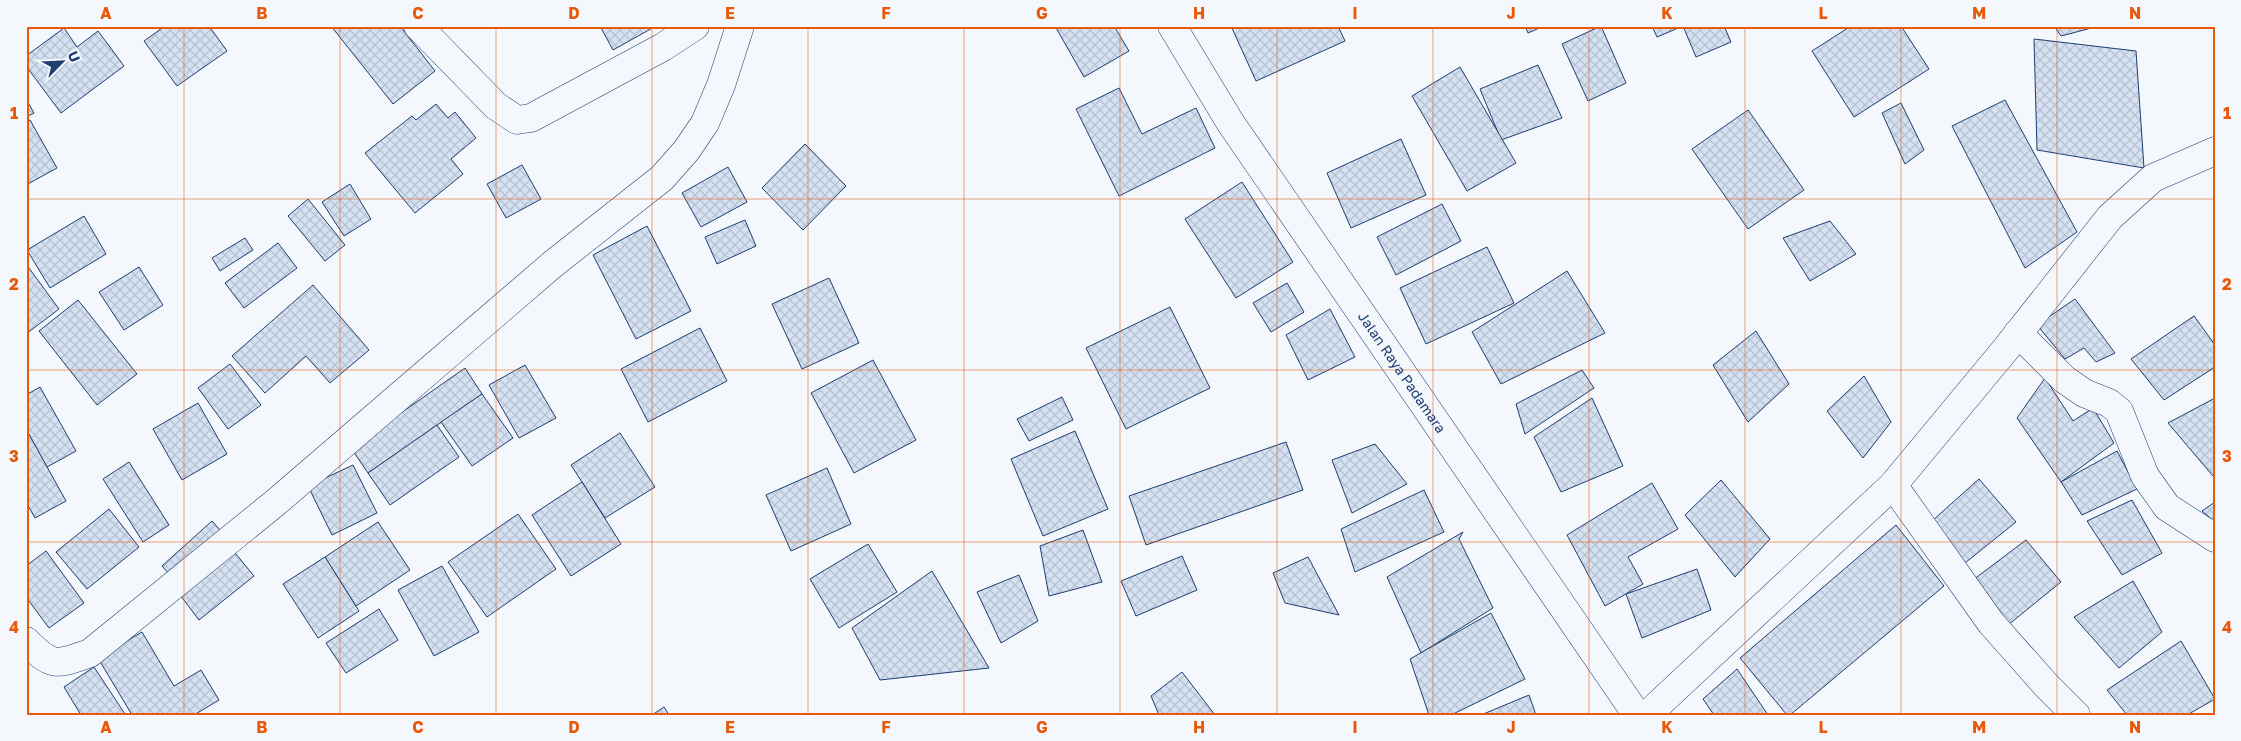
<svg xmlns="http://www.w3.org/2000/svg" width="2241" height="741" viewBox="0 0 2241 741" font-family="'Golos Text',sans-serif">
<defs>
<pattern id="building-cross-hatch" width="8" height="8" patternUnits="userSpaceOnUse" patternTransform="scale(1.25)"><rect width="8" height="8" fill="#d5e0f0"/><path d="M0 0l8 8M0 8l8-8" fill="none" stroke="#b6c1d1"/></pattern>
</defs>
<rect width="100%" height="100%" fill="#f4f7fb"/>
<g fill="url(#building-cross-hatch)" stroke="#1d3f73">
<polygon points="165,26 209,26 227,51 177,86 144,41"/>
<polygon points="331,26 400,26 435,71 393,104"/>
<polygon points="600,26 656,26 613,50"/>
<polygon points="1055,26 1114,26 1129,51 1084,77"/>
<polygon points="1231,26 1338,26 1345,41 1256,81"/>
<polygon points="1525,26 1544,26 1528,33"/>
<polygon points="1601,26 1626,83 1588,101 1562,44"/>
<polygon points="1652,26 1724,26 1731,42 1696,57 1683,26 1657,37"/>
<polygon points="1851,26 1901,26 1929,69 1854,117 1812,51"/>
<polygon points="2054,26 2099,26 2061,36"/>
<polygon points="64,28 77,47 98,31 124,66 61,113 26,66 26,56"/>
<polygon points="2034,39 2136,51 2144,168 2037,150"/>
<polygon points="1538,65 1562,118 1501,140 1480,89"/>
<polygon points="1460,67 1516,163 1467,191 1412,96"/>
<polygon points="1119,88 1142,134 1196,108 1215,148 1119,196 1076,109"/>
<polygon points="26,99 34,113 26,117"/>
<polygon points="2005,100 2077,232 2025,268 1952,126"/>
<polygon points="1901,103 1924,150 1905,164 1882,113"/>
<polygon points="436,104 448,118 455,112 476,138 451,159 463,174 415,213 365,153 412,116 416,120"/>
<polygon points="1748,110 1804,190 1748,229 1692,149"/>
<polygon points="30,120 57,168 26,185 26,122"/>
<polygon points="1401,139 1426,195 1351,228 1327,173"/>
<polygon points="805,144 846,186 803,230 762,188"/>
<polygon points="522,165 541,199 506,218 487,184"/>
<polygon points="728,167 747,202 701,227 682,193"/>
<polygon points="1242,182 1293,262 1236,298 1185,219"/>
<polygon points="350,184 371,219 344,236 322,202"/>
<polygon points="308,199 345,245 325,261 288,216"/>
<polygon points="1442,204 1461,241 1396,275 1377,237"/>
<polygon points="84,216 106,254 50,288 27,250"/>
<polygon points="745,220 756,246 717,264 705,237"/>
<polygon points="1830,221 1856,254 1810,281 1783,238"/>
<polygon points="647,226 691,311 636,339 593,255"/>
<polygon points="245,238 253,250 220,271 212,258"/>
<polygon points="278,243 297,268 244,308 225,283"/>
<polygon points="1487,247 1514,303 1426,344 1400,288"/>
<polygon points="26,264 59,309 26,334"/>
<polygon points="139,267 163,305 124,330 99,292"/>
<polygon points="1567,271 1605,333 1501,384 1472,332"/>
<polygon points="829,278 859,343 802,369 772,304"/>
<polygon points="1287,283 1304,312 1271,332 1253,303"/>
<polygon points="313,285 369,350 330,383 306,356 265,393 232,356"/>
<polygon points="2075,299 2115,353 2096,362 2084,348 2065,359 2037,325"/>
<polygon points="78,300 137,374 97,405 39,331"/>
<polygon points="1170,307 1210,388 1126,429 1086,348"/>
<polygon points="1330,309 1355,357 1308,380 1286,335"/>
<polygon points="2194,316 2215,345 2215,367 2164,400 2131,359"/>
<polygon points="700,328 727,381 648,422 621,369"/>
<polygon points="1756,331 1789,384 1748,422 1713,365"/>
<polygon points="873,360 916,440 854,473 811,393"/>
<polygon points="230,364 261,405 228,429 198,388"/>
<polygon points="525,365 556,418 519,438 489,385"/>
<polygon points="465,368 482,394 368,473 351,448"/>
<polygon points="1582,370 1594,388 1525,434 1516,404"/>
<polygon points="1864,376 1891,422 1863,458 1827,411"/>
<polygon points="2045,378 2073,421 2093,408 2114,443 2061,482 2017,418"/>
<polygon points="40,387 76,451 47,467 26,429 26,395"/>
<polygon points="482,394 513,438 472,466 441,422"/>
<polygon points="1062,397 1073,420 1029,441 1017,419"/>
<polygon points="1592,398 1623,466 1561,492 1534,437"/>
<polygon points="2215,398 2215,476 2213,476 2168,423"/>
<polygon points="198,403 227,454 182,480 153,429"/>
<polygon points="437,425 459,457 390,505 368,473"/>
<polygon points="26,429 66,501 35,518 26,502"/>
<polygon points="1075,431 1108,509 1043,536 1011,459"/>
<polygon points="620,433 655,487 605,518 571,465"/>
<polygon points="1286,442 1303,490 1146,545 1129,496"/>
<polygon points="1375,444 1407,484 1352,513 1332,460"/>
<polygon points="2117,451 2137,489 2082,515 2061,482"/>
<polygon points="129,462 169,525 143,542 103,479"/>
<polygon points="353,465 377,513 332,535 308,486"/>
<polygon points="827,468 851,524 791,551 766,495"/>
<polygon points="1979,479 2016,522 1960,567 1932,521"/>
<polygon points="1721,480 1770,539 1735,577 1685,515"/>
<polygon points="582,482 621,544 571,576 532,515"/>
<polygon points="1652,483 1678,529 1628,557 1643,584 1605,606 1567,535"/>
<polygon points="1424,490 1444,532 1355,572 1341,529"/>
<polygon points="2132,500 2162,553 2122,575 2087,521"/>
<polygon points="2215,502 2215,522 2202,511"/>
<polygon points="109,509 139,547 87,589 56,552"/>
<polygon points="518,514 556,569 487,617 448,562"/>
<polygon points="212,521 227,538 177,583 162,566"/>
<polygon points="378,522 410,570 356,606 325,557"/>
<polygon points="1896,525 1944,586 1790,715 1787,715 1740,658"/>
<polygon points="1083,530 1102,582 1049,596 1040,546"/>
<polygon points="1463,532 1459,539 1493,608 1421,653 1387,577"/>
<polygon points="2026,540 2061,582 2008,625 1969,583"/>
<polygon points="868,544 897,592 839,628 810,579"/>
<polygon points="231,548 254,576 199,620 177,591"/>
<polygon points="46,551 84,603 49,628 26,597 26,566"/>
<polygon points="1182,556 1197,590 1136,616 1121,581"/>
<polygon points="325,557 359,611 318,638 283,584"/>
<polygon points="1308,557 1339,615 1285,603 1273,573"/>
<polygon points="442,566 479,632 434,656 398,590"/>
<polygon points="1697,569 1711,610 1642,638 1626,594"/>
<polygon points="932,571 989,668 880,680 852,628"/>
<polygon points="1019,575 1038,621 1001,643 977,592"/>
<polygon points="2133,581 2162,632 2119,668 2074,617"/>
<polygon points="379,609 398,640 346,673 326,643"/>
<polygon points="1491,613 1525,679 1451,715 1429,715 1410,659"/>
<polygon points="142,632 174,686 201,670 219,700 194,715 132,715 98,658"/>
<polygon points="2181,641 2215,699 2187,715 2127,715 2107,690"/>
<polygon points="94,667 125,714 124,715 81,715 64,687"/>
<polygon points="1737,669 1768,715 1714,715 1703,699"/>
<polygon points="1182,672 1215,715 1159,715 1151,696"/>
<polygon points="1529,695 1536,715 1481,715"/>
<polygon points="664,707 669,715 652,715"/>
</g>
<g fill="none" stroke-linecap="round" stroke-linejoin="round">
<g stroke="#1d3f73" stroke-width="29">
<g id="minor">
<polyline points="418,26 496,106 517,120 531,118 663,47 695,26"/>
<polyline points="2018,333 2064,379 2084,393 2109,403 2119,411 2145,476 2167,507 2215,538"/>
<polyline points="1893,485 1991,623 2046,685 2076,715"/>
<path d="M26 641C53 668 56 665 90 653L275 503 553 264 662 178 686 151 705 123 721 85 740 26"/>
<polyline points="1647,715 1893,485 2005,350 2110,217 2153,178 2215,151"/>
</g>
</g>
<g stroke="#1d3f73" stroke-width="29">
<g id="secondary">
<path id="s1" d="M1172 26 1230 122 1637 715"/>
</g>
</g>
<use href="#minor" stroke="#f4f7fb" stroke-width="28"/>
<use href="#secondary" stroke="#f4f7fb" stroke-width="28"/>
</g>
<path fill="none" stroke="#e8590c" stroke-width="1" stroke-opacity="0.55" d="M184 26V715M340 26V715M496 26V715M652 26V715M808 26V715M964 26V715M1120 26V715M1277 26V715M1433 26V715M1589 26V715M1745 26V715M1901 26V715M2057 26V715M26 199H2215M26 370H2215M26 542H2215"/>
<g text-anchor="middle" stroke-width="4" stroke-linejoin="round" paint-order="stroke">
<g font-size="14" fill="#1d3f73" stroke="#f4f7fb">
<text dy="5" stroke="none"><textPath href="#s1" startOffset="416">Jalan Raya Padamara</textPath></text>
</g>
</g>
<rect width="2241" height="741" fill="none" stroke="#f4f7fb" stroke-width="55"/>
<g transform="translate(62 62) rotate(66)" stroke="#f4f7fb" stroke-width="4" paint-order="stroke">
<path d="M0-4L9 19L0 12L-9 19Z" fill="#1d3f73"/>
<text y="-8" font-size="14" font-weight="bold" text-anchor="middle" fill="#1d3f73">U</text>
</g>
<rect x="28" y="28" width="2186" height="686" fill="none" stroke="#e8590c" stroke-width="2"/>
<g font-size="16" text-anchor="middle" font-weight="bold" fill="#e8590c">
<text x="106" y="19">A</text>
<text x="262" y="19">B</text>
<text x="418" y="19">C</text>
<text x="574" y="19">D</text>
<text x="730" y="19">E</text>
<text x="886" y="19">F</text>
<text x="1042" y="19">G</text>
<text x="1199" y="19">H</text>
<text x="1355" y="19">I</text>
<text x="1511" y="19">J</text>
<text x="1667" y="19">K</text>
<text x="1823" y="19">L</text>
<text x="1979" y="19">M</text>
<text x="2135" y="19">N</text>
<text x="14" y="119">1</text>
<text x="2227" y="119">1</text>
<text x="14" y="290">2</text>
<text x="2227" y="290">2</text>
<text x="14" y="462">3</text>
<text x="2227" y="462">3</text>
<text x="14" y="633">4</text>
<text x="2227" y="633">4</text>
<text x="106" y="733">A</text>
<text x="262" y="733">B</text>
<text x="418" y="733">C</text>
<text x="574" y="733">D</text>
<text x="730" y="733">E</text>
<text x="886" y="733">F</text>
<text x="1042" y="733">G</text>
<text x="1199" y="733">H</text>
<text x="1355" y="733">I</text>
<text x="1511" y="733">J</text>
<text x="1667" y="733">K</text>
<text x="1823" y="733">L</text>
<text x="1979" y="733">M</text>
<text x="2135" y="733">N</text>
</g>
</svg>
